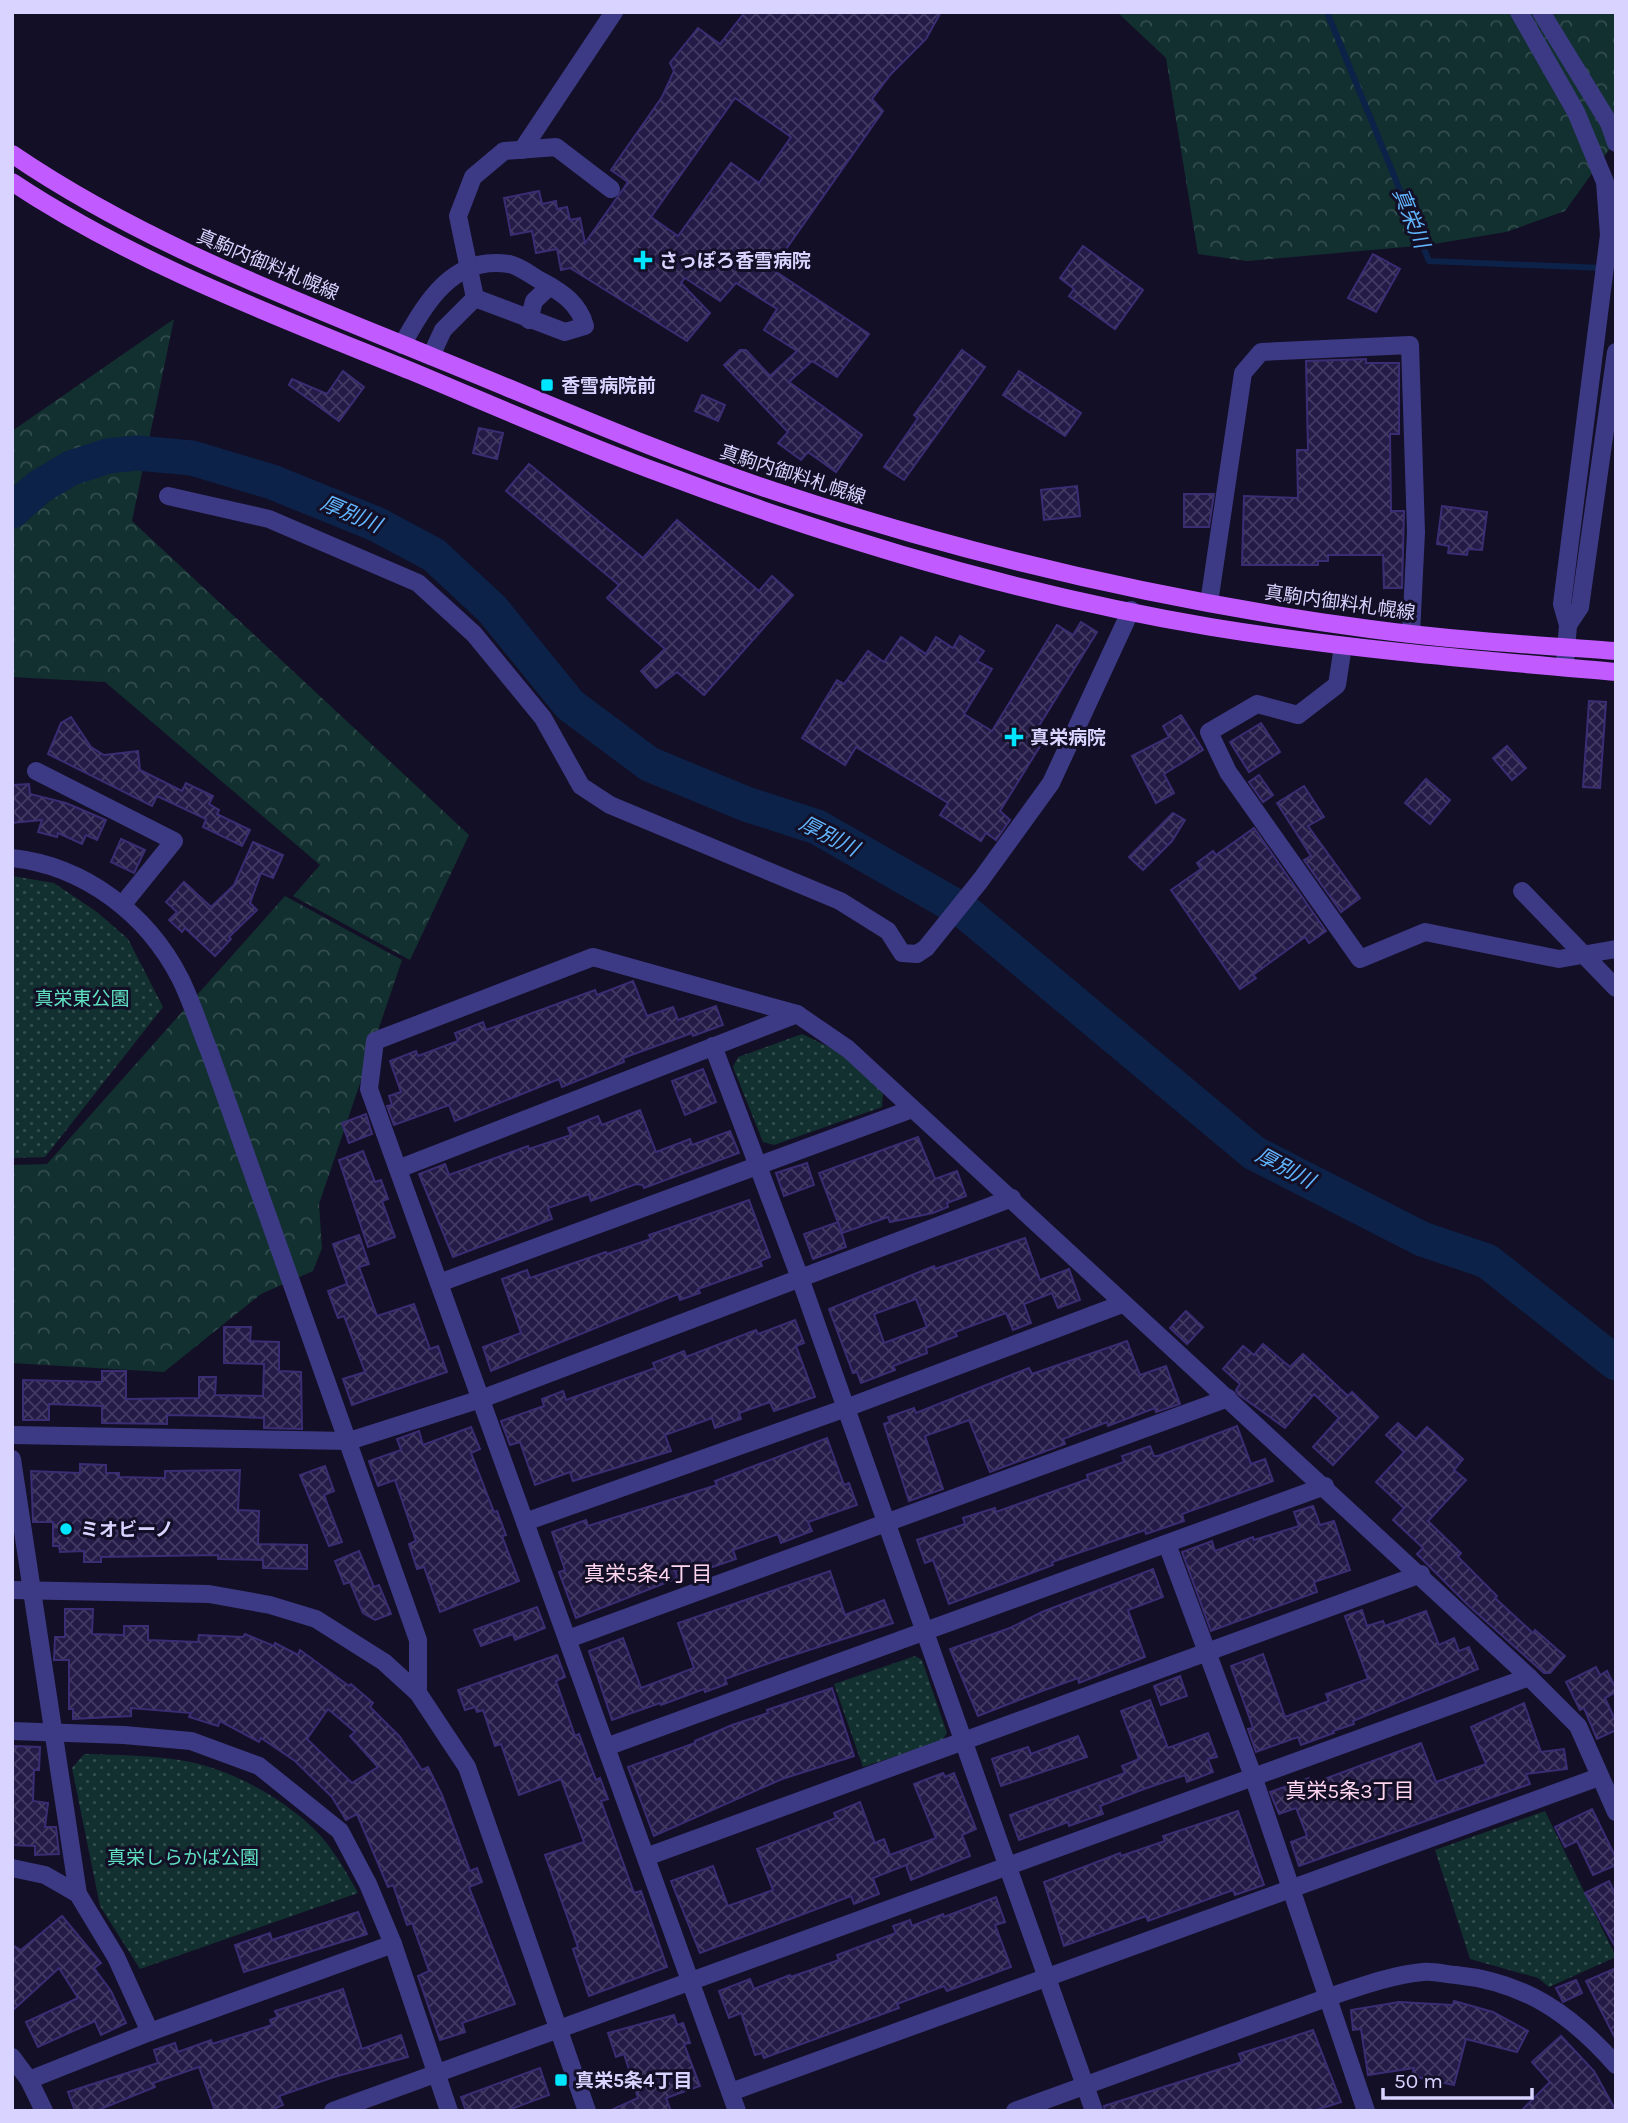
<svg xmlns="http://www.w3.org/2000/svg" width="1628" height="2123" viewBox="0 0 1628 2123" font-family="Karla,'Noto Sans JP',sans-serif">
<defs>
<pattern id="forest-crowns" width="20" height="18" patternUnits="userSpaceOnUse" patternTransform="scale(1.75)"><rect width="20" height="18" fill="#12302f"/><path d="M2 6a3 3 0 1 1 6 0M12 15a3 3 0 1 1 6 0" fill="none" stroke="#344d4e"/></pattern>
<pattern id="park-dots" width="8" height="8" patternUnits="userSpaceOnUse" patternTransform="scale(1.75)"><rect width="8" height="8" fill="#12302f"/><path d="M2 2h.1M6 6h.1" fill="none" stroke="#344d4e" stroke-width="1.8" stroke-linecap="round"/></pattern>
<pattern id="building-cross-hatch" width="8" height="8" patternUnits="userSpaceOnUse" patternTransform="scale(1.75)"><rect width="8" height="8" fill="#241b47"/><path d="M0 0l8 8M0 8l8-8" fill="none" stroke="#433b63"/></pattern>
</defs>
<rect width="100%" height="100%" fill="#130f26"/>
<g fill="url(#forest-crowns)">
<polygon points="1117,12 1616,12 1616,140 1565,211 1506,232 1428,245 1247,261 1198,254 1166,58"/>
<polygon points="174,319 132,521 469,835 410,960 293,896 320,865 105,682 12,677 12,431"/>
<polygon points="285,896 402,960 319,1204 322,1248 313,1271 261,1294 164,1372 12,1363 12,1165 47,1164"/>
</g>
<g fill="url(#park-dots)">
<polygon points="12,876 54,883 97,912 128,939 163,1007 45,1157 12,1158"/>
<polygon points="802,1034 844,1054 883,1091 882,1107 774,1145 763,1142 733,1067 738,1057"/>
<polygon points="915,1656 922,1660 947,1733 942,1741 863,1767 834,1684"/>
<path d="M84 1754C118 1755 152 1755 185 1761 228 1768 281 1797 312 1827 332 1846 345 1870 358 1893L140 1969 100 1906 72 1768Z"/>
<polygon points="1545,1811 1616,1957 1549,1987 1538,1978 1470,1959 1435,1850"/>
</g>
<g fill="none" stroke-linecap="round" stroke-linejoin="round">
<polyline stroke="#0c2248" stroke-width="6" points="1327,12 1429,261 1602,268"/>
<polyline stroke="#0c2248" stroke-width="35" points="12,511 39,487 71,468 108,456 137,453 192,458 272,482 376,524 434,555 492,609 570,705 649,764 746,804 817,827 964,911 1254,1153 1422,1239 1487,1261 1616,1363"/>
</g>
<g fill="url(#building-cross-hatch)" stroke="#3b2d73" stroke-width="2" fill-rule="evenodd">
<path d="M745 12H941L926 39 891 74 872 99 883 111 772 269 869 334 837 377 812 361 789 382 862 435 836 472 808 452 801 460 778 443 788 432 724 365 740 350H746L770 376 797 351 764 330 777 309 736 283 720 301 685 278 681 283 710 313 687 341 570 268 561 270 557 249 536 253 532 231 511 235 504 198 539 191 542 204 556 201 557 209 567 207 570 220 580 218 585 243 628 182 611 170 662 97 674 71 670 63 698 28 720 44ZM735 98 791 137 759 183 731 163 678 236 651 217Z"/>
<polygon points="1083,246 1143,290 1115,329 1069,296 1074,289 1060,278"/>
<polygon points="1373,254 1400,269 1376,312 1348,298"/>
<polygon points="962,350 985,367 904,480 884,467 918,418 914,415"/>
<polygon points="1366,359 1366,363 1399,363 1399,434 1390,434 1391,511 1404,511 1402,588 1384,588 1383,555 1328,555 1328,561 1318,561 1318,565 1242,565 1244,496 1298,498 1297,450 1308,450 1306,361"/>
<polygon points="343,371 364,387 339,421 289,385 292,379 327,394"/>
<polygon points="1019,371 1081,413 1065,436 1003,395"/>
<polygon points="702,395 725,405 718,421 695,411"/>
<polygon points="479,428 503,433 497,459 473,453"/>
<polygon points="529,464 643,558 677,520 759,591 772,576 793,595 704,695 677,672 656,688 641,671 665,649 607,598 619,585 506,491"/>
<polygon points="1077,486 1080,516 1044,520 1041,490"/>
<polygon points="1184,494 1214,494 1209,527 1184,527"/>
<polygon points="1442,506 1487,512 1482,550 1468,549 1467,555 1448,553 1449,546 1437,544"/>
<polygon points="1081,622 1097,632 1037,729 1047,735 1000,811 1010,820 996,840 986,833 981,841 940,815 948,803 856,747 845,765 802,738 837,680 844,684 868,651 884,662 901,637 926,654 936,637 953,648 960,636 984,651 977,661 992,669 964,714 992,731 1057,625 1073,635"/>
<polygon points="1589,701 1606,702 1600,788 1583,787"/>
<polygon points="1181,715 1203,750 1164,774 1174,793 1156,803 1132,756 1169,737 1163,726"/>
<polygon points="71,717 91,747 104,755 138,751 140,770 182,791 186,783 213,796 209,804 219,810 217,814 250,830 242,846 203,827 206,819 157,796 152,806 48,754 61,723"/>
<polygon points="1261,723 1280,752 1249,772 1230,742"/>
<polygon points="1507,746 1526,768 1512,780 1493,758"/>
<polygon points="1259,775 1273,795 1263,802 1249,782"/>
<polygon points="1426,779 1450,800 1430,824 1405,803"/>
<polygon points="29,784 30,794 66,803 106,820 97,840 86,835 82,844 58,833 57,837 38,832 42,820 12,823 12,785"/>
<polygon points="1304,786 1324,817 1308,826 1360,898 1341,912 1304,860 1311,856 1277,803"/>
<polygon points="1173,813 1185,820 1172,841 1143,870 1129,857"/>
<polygon points="1254,828 1326,931 1309,943 1305,937 1253,975 1256,978 1240,989 1171,890 1201,869 1197,863 1213,851 1216,855"/>
<polygon points="121,839 145,850 134,873 111,862"/>
<polygon points="253,842 283,855 273,878 261,873 250,903 257,910 229,937 231,939 215,956 185,928 182,932 169,920 177,912 166,902 184,882 211,907 234,885"/>
<polygon points="633,981 647,1016 673,1007 678,1020 716,1006 723,1025 693,1036 692,1033 623,1058 624,1062 562,1087 559,1079 455,1121 449,1105 394,1125 387,1106 392,1105 389,1096 401,1092 390,1061 416,1051 418,1056 458,1041 455,1033 483,1022 486,1030 595,990 597,995"/>
<polygon points="703,1069 716,1102 685,1115 672,1081"/>
<polygon points="640,1110 656,1152 690,1139 692,1145 730,1131 739,1153 644,1188 643,1185 636,1184 591,1201 589,1194 548,1208 552,1219 453,1257 419,1174 445,1164 449,1175 528,1146 529,1149 571,1135 568,1128 598,1116 602,1125"/>
<polygon points="366,1114 372,1134 349,1143 342,1123"/>
<polygon points="918,1137 935,1179 957,1171 966,1196 947,1203 948,1207 933,1213 890,1222 888,1217 842,1233 819,1173"/>
<polygon points="363,1151 375,1182 381,1180 388,1199 382,1201 395,1237 368,1247 339,1160"/>
<polygon points="807,1163 814,1185 784,1196 776,1173"/>
<polygon points="749,1200 770,1257 760,1261 762,1266 698,1289 700,1293 680,1300 678,1294 491,1371 483,1347 521,1333 502,1279 527,1270 530,1278 606,1252 607,1254 651,1239 649,1235"/>
<polygon points="838,1222 846,1247 813,1259 804,1234"/>
<polygon points="359,1235 369,1264 359,1267 377,1316 414,1304 430,1349 438,1346 447,1372 352,1405 343,1379 365,1372 344,1316 338,1318 328,1291 347,1284 333,1244"/>
<path d="M1025 1238 1040 1280 1069 1269 1080 1300 1058 1308 1052 1293 1024 1304 1031 1323 1013 1330 1006 1313 955 1332 957 1336 926 1348 927 1353 893 1366 895 1370 861 1383 857 1372 853 1373 829 1309 934 1266 935 1269ZM916 1299 927 1327 884 1343 874 1314Z"/>
<polygon points="1186,1311 1203,1327 1187,1344 1170,1328"/>
<polygon points="795,1320 804,1343 796,1346 815,1397 774,1411 770,1402 739,1413 741,1419 715,1428 712,1418 665,1435 671,1451 573,1481 570,1472 535,1485 520,1442 510,1445 501,1421 544,1406 542,1399 563,1391 566,1400 655,1368 653,1363 684,1351 686,1357 756,1330 758,1334"/>
<polygon points="224,1327 251,1327 250,1341 279,1342 279,1371 301,1372 302,1429 264,1428 264,1418 218,1416 167,1415 167,1424 102,1423 102,1406 49,1404 49,1420 23,1420 23,1380 102,1382 102,1371 126,1371 126,1399 199,1398 199,1377 216,1377 215,1395 263,1396 264,1364 224,1363"/>
<polygon points="1127,1341 1140,1375 1166,1366 1180,1404 1156,1412 1155,1408 1108,1426 1107,1422 1063,1439 1065,1444 990,1472 969,1420 925,1436 943,1489 909,1501 884,1424 890,1422 888,1417 914,1408 916,1413 1029,1368 1032,1374"/>
<polygon points="1263,1344 1290,1367 1303,1354 1348,1396 1352,1392 1378,1417 1333,1465 1313,1447 1339,1418 1314,1394 1285,1428 1238,1394 1236,1390 1240,1384 1223,1369 1243,1346 1254,1355"/>
<polygon points="1398,1423 1416,1439 1427,1427 1463,1459 1454,1470 1466,1480 1428,1521 1461,1553 1458,1557 1497,1596 1495,1598 1533,1633 1535,1630 1565,1656 1550,1673 1544,1673 1469,1606 1417,1554 1423,1548 1393,1520 1404,1508 1376,1482 1404,1452 1386,1435"/>
<polygon points="1237,1426 1251,1464 1265,1459 1273,1481 1182,1514 1184,1521 1146,1534 1145,1530 1052,1562 1053,1565 949,1604 933,1560 925,1563 917,1540 965,1524 963,1518 995,1508 996,1512 1088,1479 1087,1475 1124,1462 1122,1456 1150,1446 1154,1456 1158,1456"/>
<polygon points="471,1427 480,1449 471,1453 494,1512 497,1511 506,1535 502,1536 519,1581 440,1612 424,1567 417,1569 409,1544 416,1541 395,1480 378,1486 369,1461 401,1450 397,1439 419,1431 423,1445"/>
<polygon points="827,1438 844,1485 849,1483 857,1505 808,1522 812,1531 781,1543 778,1534 733,1550 736,1559 707,1569 704,1561 675,1571 678,1578 576,1618 559,1572 565,1570 552,1532 586,1520 588,1526 717,1485 715,1481"/>
<polygon points="80,1464 106,1465 106,1473 119,1473 119,1477 165,1478 165,1471 240,1470 238,1510 259,1511 258,1544 307,1545 307,1569 263,1568 263,1560 218,1559 218,1555 101,1557 101,1562 84,1562 84,1551 60,1552 59,1546 53,1546 53,1522 33,1522 31,1471 80,1473"/>
<polygon points="325,1466 334,1491 324,1495 342,1542 329,1546 300,1475"/>
<polygon points="1313,1506 1320,1525 1334,1521 1350,1570 1314,1582 1317,1592 1211,1631 1182,1552 1212,1541 1215,1551 1253,1537 1254,1540 1299,1526 1294,1512"/>
<polygon points="359,1551 374,1587 379,1585 391,1614 375,1620 363,1613 350,1582 344,1584 335,1561"/>
<polygon points="1153,1569 1163,1597 1128,1610 1145,1657 1079,1683 1078,1678 1042,1691 978,1716 950,1649 1010,1628 1042,1612"/>
<polygon points="830,1571 845,1615 884,1600 893,1623 778,1660 725,1679 727,1684 705,1692 704,1689 661,1705 660,1703 612,1720 589,1651 623,1638 641,1688 694,1668 678,1623"/>
<polygon points="537,1607 545,1628 515,1640 513,1634 481,1646 474,1630"/>
<path d="M65 1609H93L92 1634 124 1635V1626H148V1640L198 1642 199 1635 243 1637 245 1634 274 1646 275 1643 298 1655 300 1650 349 1686 351 1684 373 1703 370 1707 400 1737 422 1770 428 1767 442 1795 470 1871 477 1868 482 1882 469 1887 515 2004 462 2023 465 2032 440 2040 418 1976 429 1971 412 1923 407 1925 393 1885 388 1887 357 1814 346 1820 332 1797 295 1761 261 1738 259 1742 220 1721 218 1726 189 1717 191 1713 131 1708V1716L73 1719V1709H69V1660H54L55 1637H65ZM328 1709 355 1732 350 1736 378 1767 352 1783 307 1739Z"/>
<polygon points="1362,1610 1367,1626 1383,1621 1385,1626 1426,1611 1439,1645 1454,1638 1459,1651 1469,1647 1478,1669 1353,1721 1354,1724 1333,1731 1334,1733 1301,1745 1298,1737 1256,1752 1248,1729 1253,1728 1231,1666 1263,1654 1285,1717 1329,1701 1326,1694 1368,1679 1345,1616"/>
<polygon points="557,1655 565,1677 556,1681 575,1736 579,1734 596,1780 600,1778 608,1799 601,1801 634,1893 641,1891 667,1967 589,1996 573,1949 578,1947 545,1855 584,1842 561,1779 519,1795 501,1744 495,1746 483,1710 477,1712 475,1707 465,1710 458,1690"/>
<polygon points="1596,1667 1600,1675 1607,1671 1616,1689 1616,1692 1605,1698 1616,1722 1616,1730 1597,1739 1584,1708 1580,1710 1566,1682"/>
<polygon points="1180,1676 1187,1696 1161,1705 1154,1686"/>
<polygon points="832,1688 854,1756 782,1779 654,1836 628,1767 695,1743 695,1741 732,1725 768,1713 767,1710"/>
<polygon points="1150,1700 1168,1748 1208,1733 1217,1757 1208,1759 1213,1772 1187,1782 1185,1775 1144,1789 1100,1806 1103,1814 1069,1826 1068,1822 1019,1840 1010,1815 1125,1773 1122,1766 1139,1759 1121,1711"/>
<polygon points="1524,1703 1541,1752 1564,1749 1567,1769 1526,1774 1530,1784 1299,1866 1291,1842 1307,1836 1296,1808 1279,1814 1270,1792 1309,1778 1311,1784 1421,1743 1436,1782 1486,1764 1471,1727"/>
<polygon points="1078,1736 1087,1757 1001,1786 992,1759 1028,1747 1031,1754"/>
<polygon points="12,1746 40,1747 39,1770 34,1770 33,1801 48,1803 45,1827 56,1827 59,1854 35,1855 35,1846 12,1845"/>
<polygon points="943,1773 945,1777 954,1773 976,1829 962,1835 970,1856 911,1880 906,1865 873,1878 879,1894 854,1904 851,1896 700,1953 671,1881 713,1866 728,1906 773,1890 757,1849 836,1818 834,1813 860,1802 875,1843 884,1839 890,1855 936,1838 914,1784"/>
<polygon points="1592,1809 1616,1858 1616,1865 1593,1875 1577,1841 1565,1847 1555,1827"/>
<polygon points="1238,1811 1264,1885 1235,1895 1233,1890 1148,1921 1146,1916 1064,1946 1044,1882 1120,1853 1121,1856 1165,1841 1163,1836"/>
<polygon points="1609,1881 1616,1896 1616,1948 1585,1893"/>
<polygon points="996,1897 1005,1922 995,1925 1011,1967 947,1991 944,1986 897,2004 899,2008 764,2058 762,2053 755,2055 741,2013 729,2018 719,1991 750,1979 754,1989 790,1975 791,1977 839,1960 837,1955 896,1933 893,1926 910,1920 912,1926 943,1914 944,1917"/>
<polygon points="358,1912 367,1934 244,1972 235,1945 270,1933 272,1940"/>
<polygon points="62,1916 101,1963 94,1968 111,1991 126,2023 101,2035 95,2021 38,2047 26,2022 78,1998 59,1968 12,2011 12,1945 21,1950"/>
<polygon points="1616,1968 1616,2040 1586,1981"/>
<polygon points="1576,1980 1582,1993 1563,2002 1556,1988"/>
<polygon points="343,1989 362,2049 401,2035 408,2057 334,2077 279,2096 283,2105 269,2111 215,2111 199,2067 153,2083 155,2087 96,2111 75,2111 68,2092 158,2063 154,2050 175,2043 178,2052 211,2040 212,2044 272,2025 270,2020 278,2017 275,2011"/>
<polygon points="1454,2001 1493,2012 1528,2031 1517,2052 1466,2039 1454,2085 1412,2076 1414,2068 1368,2075 1361,2029 1353,2030 1351,2010 1399,2002 1453,2005"/>
<polygon points="674,2015 677,2025 683,2023 690,2043 684,2044 700,2086 666,2098 671,2111 609,2111 638,2098 624,2054 616,2057 608,2033"/>
<polygon points="1313,2030 1341,2102 1313,2111 1105,2111 1104,2106 1242,2062 1239,2054"/>
<polygon points="1561,2036 1594,2071 1616,2111 1521,2111 1550,2082 1532,2062"/>
<polygon points="540,2068 549,2095 506,2111 466,2111 461,2097"/>
</g>
<g fill="none" stroke-linecap="round" stroke-linejoin="round">
<g stroke="#3d3a85" stroke-width="18">
<polyline points="1519,12 1576,112 1605,182 1609,235 1562,604 1568,625 1565,663"/>
<polyline points="1541,12 1609,123 1616,143"/>
<polyline points="522,150 614,12"/>
<polyline points="529,320 534,301 550,286"/>
<path d="M402 345C426 302 453 255 509 264 520 266 533 277 543 282 563 293 579 304 585 326L565 332 475 298"/>
<polyline points="431,356 443,330 475,298 458,216 473,177 504,151 556,147 611,189"/>
<polyline points="168,496 269,519 418,583 474,634 543,718 581,786 610,805 840,901 888,931 902,953 917,954 926,948 980,881 1051,783 1131,610"/>
<polyline points="1209,603 1243,373 1261,352 1410,345 1416,532 1411,634"/>
<polyline points="1568,625 1580,607 1616,352"/>
<polyline points="1343,646 1337,685 1298,715 1257,704 1209,732 1228,772 1360,959 1425,932 1559,959 1616,949"/>
<polyline points="36,771 174,841 123,904"/>
<path d="M12 858C85 866 147 914 180 978 192 1002 200 1029 210 1053L418 1640V1693"/>
<polyline points="1522,891 1616,988"/>
<polyline points="713,1046 800,1278 1094,2111"/>
<polyline points="398,1169 797,1014"/>
<polyline points="439,1283 912,1109"/>
<polyline points="12,1435 349,1441 481,1399 1012,1198"/>
<polyline points="12,1459 78,1894"/>
<polyline points="525,1522 846,1408 1122,1304"/>
<polyline points="1167,1544 1253,1776 1366,2111"/>
<polyline points="12,1590 209,1594 270,1605 316,1619 384,1662 418,1693 467,1767 587,2111"/>
<polyline points="568,1639 1228,1398"/>
<polyline points="12,1731 124,1735 191,1741 259,1766 340,1831 368,1884 393,1944 449,2111"/>
<polyline points="606,1747 1325,1486"/>
<polyline points="646,1857 1421,1574"/>
<polyline points="12,1868 45,1875 78,1894 116,1957 150,2032"/>
<polyline points="12,2057 29,2080 44,2111"/>
<polyline points="29,2080 150,2032 393,1944"/>
<polyline points="731,2092 1599,1777"/>
<polyline points="333,2111 1529,1677"/>
<polyline points="737,2111 369,1089 375,1041 593,957 797,1014 848,1049 1529,1677 1578,1726 1616,1812"/>
<path d="M1015 2111 1329 1997C1359 1987 1391 1975 1423 1972 1433 1971 1445 1974 1456 1975 1525 1982 1571 2014 1616 2065"/>
</g>
<g stroke="#c25bff" stroke-width="18">
<path d="M12 154C141 242 290 298 433 357 547 403 658 453 774 491 967 555 1168 602 1370 629 1451 640 1534 645 1616 651"/>
<path d="M12 182C134 263 276 316 411 371 495 406 578 443 663 474 837 540 1027 596 1211 627 1345 649 1480 660 1616 672"/>
</g>
</g>
<g fill="#00e5ff" stroke="#130f26" stroke-width="2.5">
<path d="M639.5 249.5h7v7h7v7h-7v7h-7v-7h-7v-7h7z"/>
<rect x="540" y="378" width="14" height="14" rx="3.5"/>
<path d="M1010.5 726.5h7v7h7v7h-7v7h-7v-7h-7v-7h7z"/>
<circle cx="66" cy="1529" r="7"/>
<rect x="554" y="2073" width="14" height="14" rx="3.5"/>
</g>
<g text-anchor="middle" stroke-width="6" stroke-linejoin="round" paint-order="stroke">
<g font-size="19" font-weight="bold" fill="#d9d4ff" stroke="#130f26" text-anchor="start">
<text x="659" y="267">さっぽろ香雪病院</text>
<text x="561" y="392">香雪病院前</text>
<text x="1030" y="744">真栄病院</text>
<text x="80" y="1536">ミオビーノ</text>
<text x="575" y="2087">真栄5条4丁目</text>
</g>
<g font-size="19" fill="#d9d4ff" stroke="#130f26">
<text transform="translate(268 264) rotate(23)" y="7">真駒内御料札幌線</text>
<text transform="translate(793 474) rotate(18)" y="7">真駒内御料札幌線</text>
<text transform="translate(1340 602) rotate(8)" y="7">真駒内御料札幌線</text>
</g>
<g font-size="19" fill="#5fe0c0" stroke="#130f26">
<text x="82" y="1005">真栄東公園</text>
<text x="183" y="1864">真栄しらかば公園</text>
</g>
<g font-size="21" font-style="italic" fill="#62b6ff" stroke="#130f26">
<text transform="translate(1411 218) rotate(68)" y="7">真栄川</text>
<text transform="translate(351 514) rotate(23)" y="7">厚別川</text>
<text transform="translate(829 836) rotate(27)" y="7">厚別川</text>
<text transform="translate(1285 1168) rotate(28)" y="7">厚別川</text>
</g>
<g font-size="21" fill="#ffd6f0" stroke="#130f26">
<text x="648" y="1581">真栄5条4丁目</text>
<text x="1350" y="1798">真栄5条3丁目</text>
</g>
</g>
<rect width="1628" height="2123" fill="none" stroke="#d9d4ff" stroke-width="28"/>
<path d="M1383 2088v10h149v-10" fill="none" stroke="#d9d4ff" stroke-width="3.5"/>
<text x="1394" y="2088" font-size="21" fill="#d9d4ff" stroke="#130f26" stroke-width="5" paint-order="stroke">50 m</text>
</svg>
